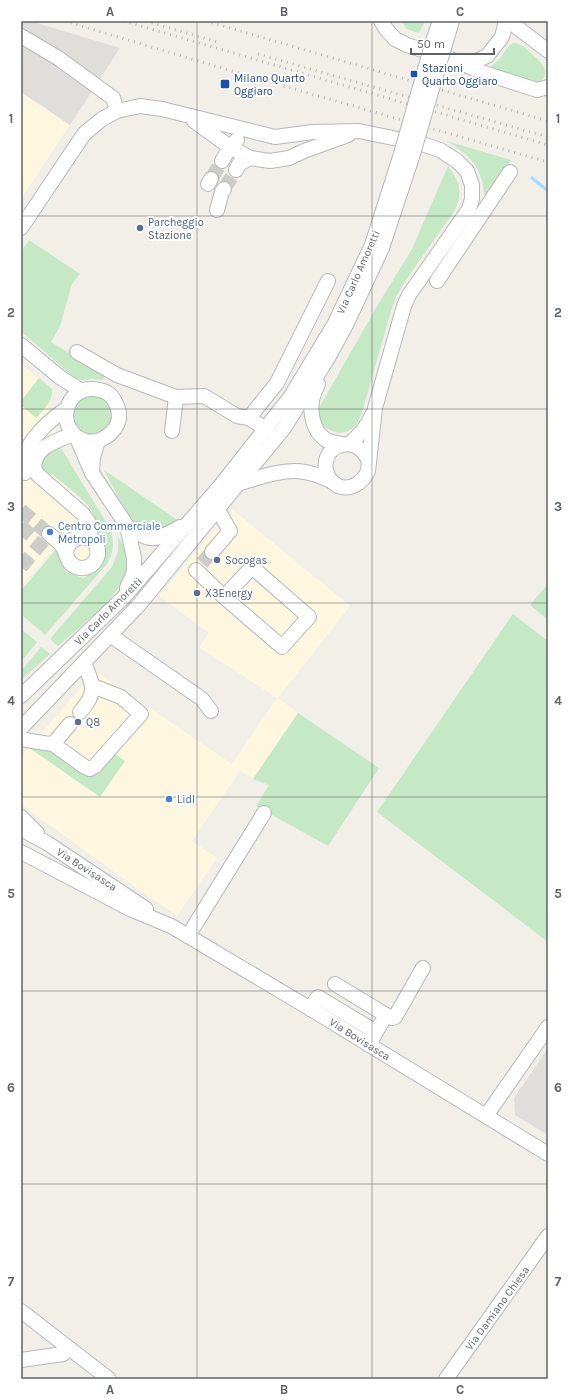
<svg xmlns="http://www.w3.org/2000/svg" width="569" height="1400" viewBox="0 0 569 1400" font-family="Karla,sans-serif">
<rect width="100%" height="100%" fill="#f1efe8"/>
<g fill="#fef7e0">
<polygon points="21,92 70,125 21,199"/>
<polygon points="21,364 52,389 52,398 48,404 59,445 46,473 52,474 90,508 94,515 98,535 106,552 100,570 83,578 66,572 58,555 62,553 55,547 21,587"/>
<polygon points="232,509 350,606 278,698 298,713 253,779 240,771 192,841 217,858 177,916 138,889 22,805 21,803 21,757 95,671 232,764 277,698 199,647 209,633 159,596"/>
</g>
<g fill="#e0deda">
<polygon points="21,21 30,21 120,48 70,125 21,92"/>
<polygon points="548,1048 548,1135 515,1115 514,1098"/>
</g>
<g fill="#c5e8c5">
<polygon points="402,21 425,21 419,33 406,29"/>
<path d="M513 43C522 43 526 49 532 54 542 62 553 74 537 84L489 68 500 59 507 48Z"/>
<path d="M447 141 511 160 491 194 484 195C483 168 469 154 447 141Z"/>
<path d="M448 166C460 183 463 190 455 210L406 280 397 295 391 311 363 409C360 417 358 426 350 430 340 437 323 430 319 418 318 415 319 411 319 408L376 308 412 249Z"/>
<polygon points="29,240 80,274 72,284 60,326 51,342 105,376 102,380 92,379 82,380 72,376 21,331 21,252"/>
<path d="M39 378 52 389C53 402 44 409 36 418L21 405V401Z"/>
<path d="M91 394 106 399C117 421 115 421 97 436 83 435 71 430 73 414 73 409 73 405 77 402 80 398 86 396 91 394Z"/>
<path d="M59 445 111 530C114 545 114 552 107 564L45 635 21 614V591L57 548 63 553 58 556 66 572 83 578 100 570 106 552 98 535H95C96 528 97 522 94 516 89 501 64 485 52 474L46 473 40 469 38 458Z"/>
<path d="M104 470 179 521C173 527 168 528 160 530 155 531 150 532 145 530 130 525 112 484 104 470Z"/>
<path d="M118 537C122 544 127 551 128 560 132 589 78 628 58 646L50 639 112 567 118 551Z"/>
<polygon points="548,584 548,620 530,605"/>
<polygon points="513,614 548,641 548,942 377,812"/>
<polygon points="21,629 37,642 21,662"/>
<polygon points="41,647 50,654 21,680 21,671"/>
<polygon points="298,713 379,768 328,846 256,806 269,785 253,779"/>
<path d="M28 747C35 748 44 748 50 750 62 755 82 782 95 774 102 770 107 761 112 755L115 754 125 761 100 797Z"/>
</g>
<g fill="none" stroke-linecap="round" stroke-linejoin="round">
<polyline stroke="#aadaff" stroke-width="3.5" points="532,178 548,191"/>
<g stroke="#ccccc8" stroke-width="14" stroke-dasharray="14 7" stroke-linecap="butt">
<polyline points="211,179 222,161"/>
<polyline points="224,189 236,170"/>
<polyline points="21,510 57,541"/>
<polyline points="21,536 34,521"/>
<polyline points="202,563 212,552"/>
<polyline points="21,567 49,534"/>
</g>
<g stroke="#b5b8bc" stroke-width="16">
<g id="minor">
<polyline points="381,21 386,29 395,39 407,45 459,62 481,72 537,90 548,87"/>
<polyline points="505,23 514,25 548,51"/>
<polyline points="21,36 58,58 113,98 117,111"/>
<polyline points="434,38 440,21"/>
<polyline points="446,41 452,21"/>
<polyline points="459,62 476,61 487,56 502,37 506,21"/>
<polyline points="194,121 230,147 250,158 270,161 289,158 304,151 348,135"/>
<polyline points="222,161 230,147 237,140"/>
<polyline points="236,170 239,164 250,158"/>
<polyline points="208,184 211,179"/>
<polyline points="217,210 222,192 224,189"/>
<path d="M21 228 84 134 102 119 117 111 140 106 162 109 275 137 313 132 359 131 422 144 440 150 457 161 467 171 472 185V199L469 209 409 295 404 306 375 408 368 471C363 482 351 491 338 486 336 485 333 482 331 481 321 476 308 472 298 471 279 470 258 478 240 483"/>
<polyline points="437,281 510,172"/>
<polyline points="21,345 61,378 82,391"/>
<polyline points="77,352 117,375 176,397 204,396 237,416 249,418 266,429"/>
<path d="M318 384C316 389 313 395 312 400 310 414 313 431 326 440 330 442 337 443 341 444"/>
<polyline points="249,418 277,383 328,281"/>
<polyline points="172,431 176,397"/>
<polyline points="76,436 92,473 127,526 134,558 134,572 127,588"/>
<path d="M349 444C359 436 367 427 372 415"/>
<path d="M25 473C24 469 23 465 23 461 26 441 51 419 66 409"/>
<path d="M92 473 93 457 98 441C117 433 125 418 114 400 111 394 105 391 99 390 64 382 53 432 86 441 90 442 95 441 98 441"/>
<path d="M331 481C310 451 355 426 369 462"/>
<path d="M127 526C150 543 156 541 180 527"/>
<path d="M49 534C54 538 59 541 62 546 66 551 66 558 70 563 77 571 91 569 96 560 98 556 98 552 97 548 90 527 59 540 68 560 71 565 77 568 83 568 87 568 91 566 94 562 110 543 75 525 67 547 65 553 67 560 72 564 87 578 108 555 91 539L89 523 83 514 37 474 34 467C35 446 57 441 73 434"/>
<polyline points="212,552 230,531 218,510"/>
<polyline points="196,570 224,597 282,647 309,617 252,567 224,597"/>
<polyline points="110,635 202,699 211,711"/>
<polyline points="21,696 123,598 221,485 291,396 334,325 372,245 401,154"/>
<path d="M80 712C98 692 93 685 84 663"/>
<polyline points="21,728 138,606 284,428 328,358 346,325 382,248 412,157"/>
<path d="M21 739C31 741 42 743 53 744L70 724"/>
<polyline points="53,744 85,767 90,769 95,766 141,714 121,697 93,686"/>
<polyline points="21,817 37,833"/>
<polyline points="21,829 47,843 146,909"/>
<polyline points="21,852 130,909 171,926 188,936 314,1011 548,1154"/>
<polyline points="188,936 264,813"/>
<polyline points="335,984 386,1015 376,1032"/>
<polyline points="310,1009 318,997 376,1032 369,1045"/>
<polyline points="386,1015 392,1018 395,1017 423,968"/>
<polyline points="486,1116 548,1027"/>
<polyline points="21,1311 109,1379"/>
<polyline points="21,1360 63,1354"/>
<polyline points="446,1379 548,1236"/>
</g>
</g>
<use href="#minor" stroke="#fff" stroke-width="14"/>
<g stroke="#b6b7b8" stroke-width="3" stroke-dasharray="1 5" stroke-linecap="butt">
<polyline points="65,21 228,70 548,162"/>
<polyline points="124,21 548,145"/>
<polyline points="146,21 217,42"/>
<polyline points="206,21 548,121"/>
<polyline points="258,54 548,137"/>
</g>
<g stroke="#b5b8bc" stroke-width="16" stroke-linecap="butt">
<g id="minor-bridge">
<polyline points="401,154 434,38"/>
<polyline points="412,157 446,41"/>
</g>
</g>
<use href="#minor-bridge" stroke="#fff" stroke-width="14"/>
</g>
<path fill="none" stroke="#5f6368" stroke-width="1" stroke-opacity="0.55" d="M197 21V1379M372 21V1379M21 216H548M21 409H548M21 603H548M21 797H548M21 991H548M21 1184H548"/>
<g fill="#1a4fb4" stroke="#fff" stroke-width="1.5">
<rect x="410" y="70" width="8" height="8" rx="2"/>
<rect x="220" y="79" width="10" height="10" rx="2"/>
</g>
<g fill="#5c6f8a" stroke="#fff" stroke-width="1.5">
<circle cx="140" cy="228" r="4"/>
<circle cx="217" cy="560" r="4"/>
<circle cx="197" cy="593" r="4"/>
<circle cx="78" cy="722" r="4"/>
</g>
<g fill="#3f7fe0" stroke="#fff" stroke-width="1.5">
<circle cx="50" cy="532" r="4"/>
<circle cx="169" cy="799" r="4"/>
</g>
<g text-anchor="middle" stroke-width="4" stroke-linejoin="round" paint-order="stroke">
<g font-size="11" fill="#164399" stroke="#fff" text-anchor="start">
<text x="422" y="72">Stazioni<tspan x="422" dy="13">Quarto Oggiaro</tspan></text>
<text x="234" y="82">Milano Quarto<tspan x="234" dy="13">Oggiaro</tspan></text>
</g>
<g font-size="11" fill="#4e5e75" stroke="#fff" text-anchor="start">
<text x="148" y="226">Parcheggio<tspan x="148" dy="13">Stazione</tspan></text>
<text x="225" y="564">Socogas</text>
<text x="205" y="597">X3Energy</text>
<text x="86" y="726">Q8</text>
</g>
<g font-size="11" fill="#5f6368" stroke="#fff">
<text transform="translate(358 272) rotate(-66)" y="4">Via Carlo Amoretti</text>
<text transform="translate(108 611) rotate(-45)" y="4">Via Carlo Amoretti</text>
<text transform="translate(87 869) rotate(33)" y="4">Via Bovisasca</text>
<text transform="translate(360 1039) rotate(32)" y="4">Via Bovisasca</text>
<text transform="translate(497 1308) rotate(-54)" y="4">Via Damiano Chiesa</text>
</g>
<g font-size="11" fill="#366cbe" stroke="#fff" text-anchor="start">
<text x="58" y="530">Centro Commerciale<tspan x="58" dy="13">Metropoli</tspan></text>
<text x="177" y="803">Lidl</text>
</g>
</g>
<rect width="569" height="1400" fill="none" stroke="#ffffff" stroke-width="44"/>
<path d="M411 48v6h83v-6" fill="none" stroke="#5f6368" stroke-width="2"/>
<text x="417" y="48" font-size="12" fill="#5f6368" stroke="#ffffff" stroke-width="3" paint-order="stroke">50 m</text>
<rect x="22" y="22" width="525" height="1356" fill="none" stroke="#5f6368" stroke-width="1.5"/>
<g font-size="13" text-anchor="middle" font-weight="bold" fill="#5f6368">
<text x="110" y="16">A</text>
<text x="284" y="16">B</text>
<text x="460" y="16">C</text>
<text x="11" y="123">1</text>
<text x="558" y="123">1</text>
<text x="11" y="317">2</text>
<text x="558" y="317">2</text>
<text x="11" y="511">3</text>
<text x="558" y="511">3</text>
<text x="11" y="705">4</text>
<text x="558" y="705">4</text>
<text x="11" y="898">5</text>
<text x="558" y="898">5</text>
<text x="11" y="1092">6</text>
<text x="558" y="1092">6</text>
<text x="11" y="1286">7</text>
<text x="558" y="1286">7</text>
<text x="110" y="1394">A</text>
<text x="284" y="1394">B</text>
<text x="460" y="1394">C</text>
</g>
</svg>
